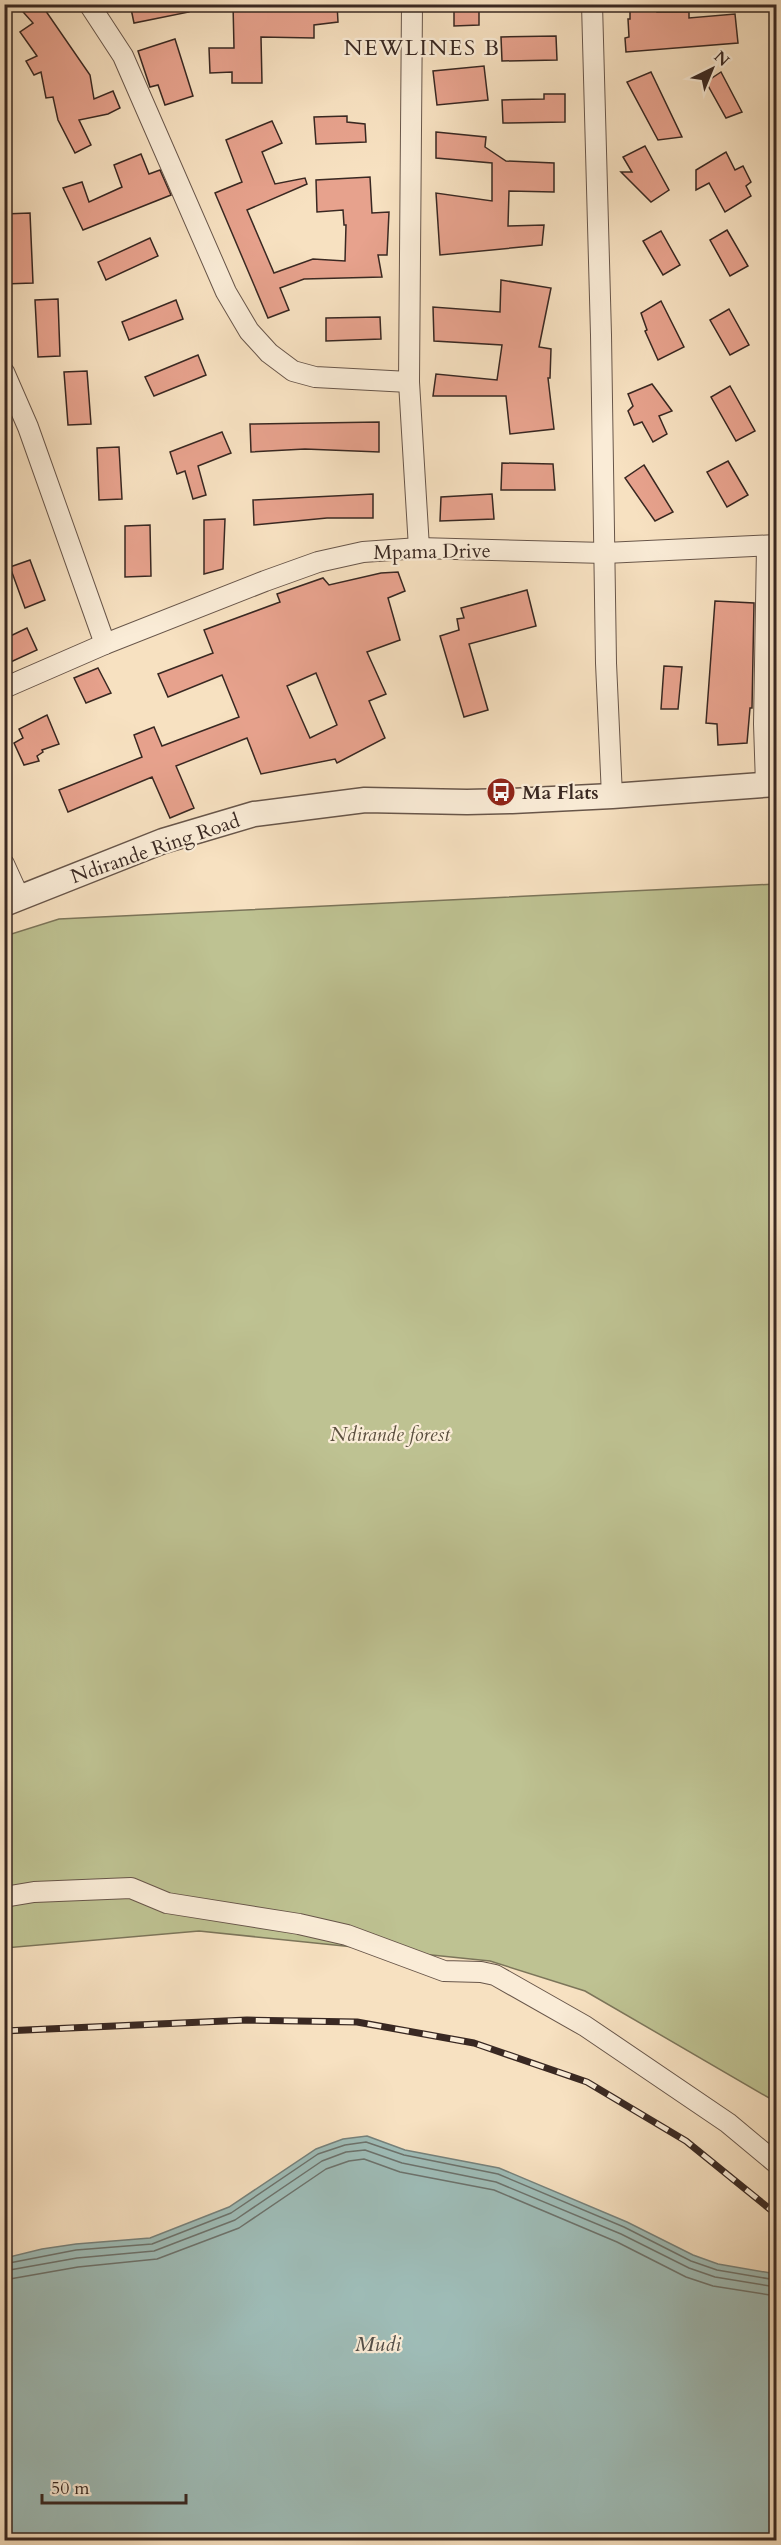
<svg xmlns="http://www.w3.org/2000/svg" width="781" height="2545" viewBox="0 0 781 2545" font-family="Cardo,serif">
<rect width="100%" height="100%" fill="#f7e1c1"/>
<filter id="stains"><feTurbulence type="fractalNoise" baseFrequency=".00333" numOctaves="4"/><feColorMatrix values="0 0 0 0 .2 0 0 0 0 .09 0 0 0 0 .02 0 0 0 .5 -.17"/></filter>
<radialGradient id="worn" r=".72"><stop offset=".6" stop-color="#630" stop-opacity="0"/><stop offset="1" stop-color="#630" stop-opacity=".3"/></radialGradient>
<polygon fill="#bec292" stroke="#7c755a" stroke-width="1.5" points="776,884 776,2102 585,1991 490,1961 199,1931 5,1948 5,936 59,919"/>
<polygon fill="#9ebcb7" stroke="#76817b" stroke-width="1.5" points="367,2136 405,2150 499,2168 627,2222 693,2255 718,2264 776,2274 776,2540 5,2540 5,2258 42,2249 76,2244 150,2238 229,2207 316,2149 343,2139"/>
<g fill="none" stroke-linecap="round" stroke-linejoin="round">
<g stroke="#6c726c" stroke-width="1.5">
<polyline points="4,2264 76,2250 152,2244 231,2213 318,2154 345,2145 366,2142 404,2155 498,2174 624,2227 691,2261 717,2270 776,2280"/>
<polyline points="4,2271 77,2258 154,2251 235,2220 322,2161 346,2152 365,2150 402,2163 496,2182 621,2234 689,2268 715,2277 776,2287"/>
<polyline points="4,2280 78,2267 157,2259 239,2228 326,2169 349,2161 364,2159 400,2172 494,2190 617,2242 686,2277 713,2286 776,2296"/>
</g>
</g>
<g fill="#e7a28d" stroke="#392822" stroke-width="1.5" fill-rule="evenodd">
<polygon points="16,4 41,4 90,75 94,99 113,91 120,108 108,114 79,120 91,145 75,153 58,120 53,97 46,98 41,72 34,75 26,61 37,56 20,32 33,23"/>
<polygon points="130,4 189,4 189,12 134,23"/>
<polygon points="233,4 337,4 338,22 314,25 314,38 261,37 262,83 232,83 232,72 210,73 209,48 234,48"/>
<polygon points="454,4 479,4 479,25 454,26"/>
<polygon points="630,4 657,4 657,12 689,12 689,18 735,14 738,43 626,52 625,38 629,37 628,19 630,19"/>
<polygon points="556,36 557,60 502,61 501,37"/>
<polygon points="175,39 193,96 165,105 158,85 150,87 138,51"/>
<polygon points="484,66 488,100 437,105 433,71"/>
<polygon points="651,72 682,137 658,140 627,82"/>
<polygon points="721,72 742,112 726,118 706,82"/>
<polygon points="544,94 565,94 565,122 503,123 502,100 544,99"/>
<polygon points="347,116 347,122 365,124 366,142 316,144 314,117"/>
<polygon points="272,121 282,143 262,152 275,184 305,178 307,184 247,210 274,273 313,259 345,261 346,225 344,225 343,210 317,212 316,180 370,177 372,213 389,212 387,255 378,255 382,277 304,279 280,288 289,310 268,318 215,193 242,182 226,140"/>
<polygon points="436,132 486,137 485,147 506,161 554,163 554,192 509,191 508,226 544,225 542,245 440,255 436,193 492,201 492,163 436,158"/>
<polygon points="645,146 669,190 651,202 621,172 632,172 623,157"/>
<polygon points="726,152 735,170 743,166 751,182 746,186 751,196 725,212 709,183 696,190 696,170"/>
<polygon points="141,154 149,174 160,170 171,195 83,230 63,188 82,182 89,202 122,187 114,165"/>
<polygon points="30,213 33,283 4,284 4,214"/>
<polygon points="727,230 748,266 730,276 710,240"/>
<polygon points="661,231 680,265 663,275 643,241"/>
<polygon points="150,238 158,256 106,280 98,262"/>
<polygon points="501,280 551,288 539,347 551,349 550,378 548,378 554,429 510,434 506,396 433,396 436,374 497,380 502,345 434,341 433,307 500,312"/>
<polygon points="58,299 60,356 38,357 35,300"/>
<polygon points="176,300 183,319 129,340 122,322"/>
<polygon points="661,301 684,347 658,360 645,331 647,330 641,313"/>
<polygon points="729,309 749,345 730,355 710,320"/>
<polygon points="380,317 381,339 326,341 326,318"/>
<polygon points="198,355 206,375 154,396 145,377"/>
<polygon points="87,371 91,424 68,425 64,372"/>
<polygon points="652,384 672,411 659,416 667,434 653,442 642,422 634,425 628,411 633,406 628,394"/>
<polygon points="730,386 755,431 736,441 711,397"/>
<polygon points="379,422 379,452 305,449 251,452 250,424"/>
<polygon points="222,432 231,453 198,466 206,495 193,499 185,471 177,474 170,452"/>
<polygon points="119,447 122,499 99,500 97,448"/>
<polygon points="728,461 748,495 727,507 707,472"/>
<polygon points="502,463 553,464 555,490 501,490"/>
<polygon points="644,465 673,512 655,521 625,478"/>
<polygon points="373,494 373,518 327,518 254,525 253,500"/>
<polygon points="492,494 494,519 440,521 441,497"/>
<polygon points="225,519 223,569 204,574 204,520"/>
<polygon points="150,525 151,576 125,577 125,526"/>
<polygon points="30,560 45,600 25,608 10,567"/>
<path d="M398 572 405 591 388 598 400 640 367 652 386 694 369 701 385 738 337 763 335 759 261 774 247 738 176 766 194 808 170 818 152 777 68 812 59 790 142 757 134 735 154 727 162 746 239 717 222 675 168 697 158 674 213 653 204 630 280 602 277 594 323 578 329 585 381 573ZM316 673 337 725 310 738 287 686Z"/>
<polygon points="527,590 536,626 469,644 488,710 464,717 440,636 459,630 457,619 464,618 461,608"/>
<polygon points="715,601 754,603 752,708 750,708 747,743 718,745 717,724 706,723"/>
<polygon points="27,628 37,650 4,665 4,639"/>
<polygon points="664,666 682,667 678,709 661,709"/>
<polygon points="98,668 111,693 86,703 74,678"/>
<polygon points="47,715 59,744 42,750 43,752 37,756 39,761 24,765 14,743 23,738 19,729"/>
</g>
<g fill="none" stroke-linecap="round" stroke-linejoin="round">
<g stroke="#68564a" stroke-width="22">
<g id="minor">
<polyline points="89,4 123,56 226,292 249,331 269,353 293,371 315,377 409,382"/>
<polyline points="412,4 409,382 419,548"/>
<polyline points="592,4 601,335 606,663 612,796"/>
<polyline points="4,372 28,427 105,644"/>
<polyline points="4,688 105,644 265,581 318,562 363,552 419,548 605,553 776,545"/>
<polyline points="766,784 764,724 767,546"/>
<polyline points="4,864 19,897"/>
<polyline points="4,1897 34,1892 131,1888 167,1903 299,1924 347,1935 444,1971 481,1972 495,1975 585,2026 728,2123 776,2163"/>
</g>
</g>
<g stroke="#68564a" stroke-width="27">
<polyline id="tertiary" points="4,904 163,841 254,814 365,800 467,802 512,801 612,796 776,784"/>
</g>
<use href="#minor" stroke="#faecd7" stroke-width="20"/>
<use href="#tertiary" stroke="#faecd7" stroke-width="24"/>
<g stroke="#392822" stroke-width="7">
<polyline id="rail" points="4,2031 247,2020 357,2022 474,2043 587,2082 686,2141 776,2214"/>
</g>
<use href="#rail" stroke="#faecd7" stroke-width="4.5" stroke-dasharray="14" stroke-linecap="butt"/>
</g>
<defs>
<g id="bus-disc" transform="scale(1.5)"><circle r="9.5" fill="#8f2418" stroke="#faecd7"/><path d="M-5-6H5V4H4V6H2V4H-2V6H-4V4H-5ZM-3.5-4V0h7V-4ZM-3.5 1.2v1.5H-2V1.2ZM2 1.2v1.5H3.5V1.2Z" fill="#fff"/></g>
</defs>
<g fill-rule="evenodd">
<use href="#bus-disc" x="501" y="792"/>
</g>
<g text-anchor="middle" stroke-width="4.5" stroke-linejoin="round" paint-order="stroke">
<g font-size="20" fill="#392822" stroke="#faecd7">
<text transform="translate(432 551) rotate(-1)" y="7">Mpama Drive</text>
<text transform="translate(155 848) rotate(-19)" y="7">Ndirande Ring Road</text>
</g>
<g font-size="20" font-weight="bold" fill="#392822" stroke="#faecd7" text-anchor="start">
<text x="522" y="799">Ma Flats</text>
</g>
<g font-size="20" font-style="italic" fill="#5a4e3e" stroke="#faecd7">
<text x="390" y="1441">Ndirande forest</text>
</g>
<g font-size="21" font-style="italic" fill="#524d47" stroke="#faecd7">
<text x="378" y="2351">Mudi</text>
</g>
<g font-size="22" letter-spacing="1.5" fill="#392822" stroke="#faecd7">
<text x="422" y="55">NEWLINES B</text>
</g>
</g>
<rect width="781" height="2545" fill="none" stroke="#f7e1c1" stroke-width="24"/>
<rect x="6" y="6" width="769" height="2533" fill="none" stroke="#392822" stroke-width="3"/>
<rect x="12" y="12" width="757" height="2521" fill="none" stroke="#392822" stroke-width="1.5"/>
<g transform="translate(712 69) rotate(43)" stroke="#faecd7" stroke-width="4.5" paint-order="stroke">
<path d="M0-4.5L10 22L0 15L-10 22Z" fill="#392822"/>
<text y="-9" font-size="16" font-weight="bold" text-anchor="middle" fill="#392822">N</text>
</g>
<path d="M42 2494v9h144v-9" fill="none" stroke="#392822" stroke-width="3"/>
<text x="51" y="2494" font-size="18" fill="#392822" stroke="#faecd7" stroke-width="4.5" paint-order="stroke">50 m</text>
<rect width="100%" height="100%" filter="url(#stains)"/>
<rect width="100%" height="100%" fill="url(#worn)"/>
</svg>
